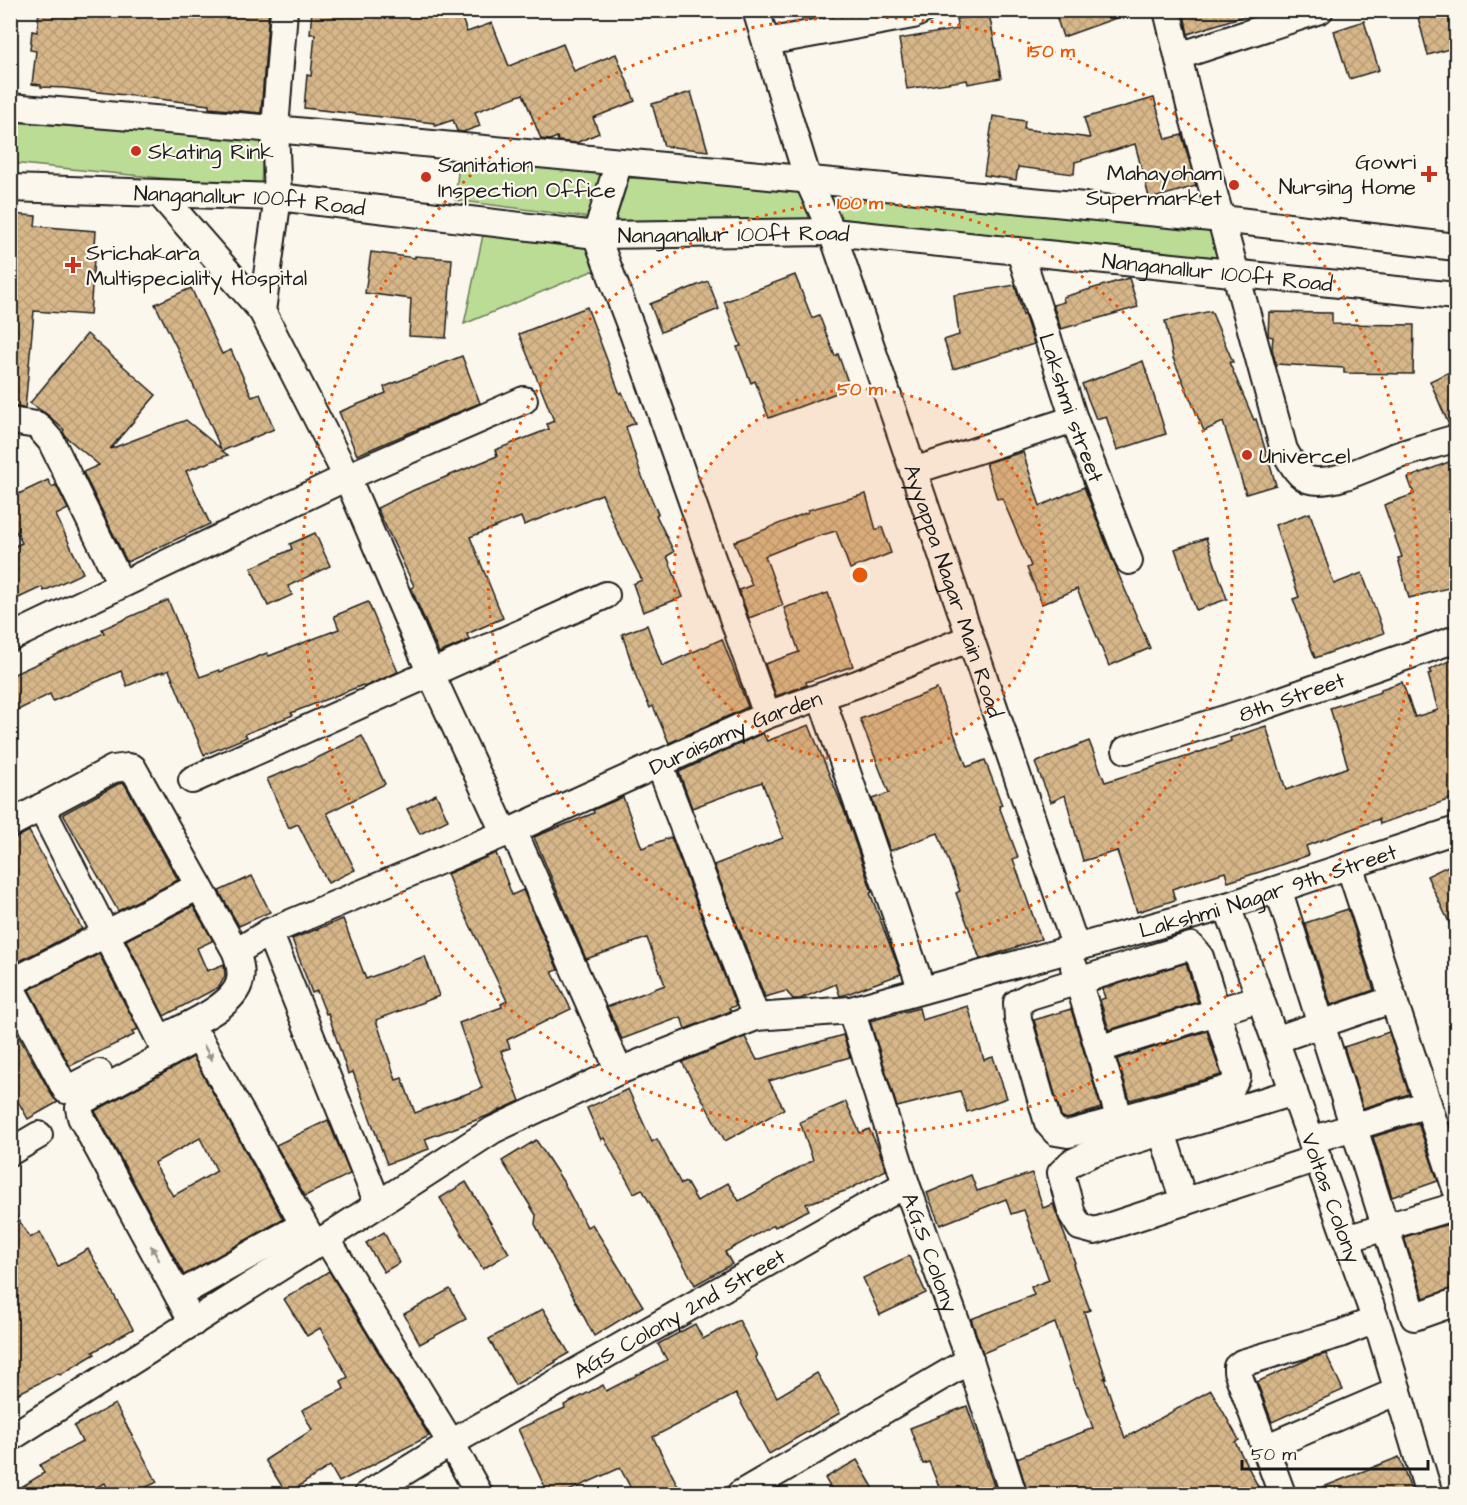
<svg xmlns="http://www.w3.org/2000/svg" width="1467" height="1505" viewBox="0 0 1467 1505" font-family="'Architects Daughter',sans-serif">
<defs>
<pattern id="building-cross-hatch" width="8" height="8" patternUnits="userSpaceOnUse" patternTransform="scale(1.5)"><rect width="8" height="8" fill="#d7b78a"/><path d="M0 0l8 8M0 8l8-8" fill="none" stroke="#b89d76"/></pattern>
</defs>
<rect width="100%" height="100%" fill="#fbf7ec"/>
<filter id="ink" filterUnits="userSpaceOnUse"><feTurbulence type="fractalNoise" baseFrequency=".0167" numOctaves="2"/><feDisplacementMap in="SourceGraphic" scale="12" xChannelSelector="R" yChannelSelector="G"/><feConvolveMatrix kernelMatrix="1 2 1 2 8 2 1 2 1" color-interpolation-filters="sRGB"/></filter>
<g filter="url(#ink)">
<g fill="#badc95" stroke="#6b7c58" stroke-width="1.5">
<polygon points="10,122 263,140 261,188 11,163"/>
<polygon points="460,154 606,172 598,219 455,200"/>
<polygon points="629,178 804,187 817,226 615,223"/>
<polygon points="820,187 1211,226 1221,265 835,226"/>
<polygon points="483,235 585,241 597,269 464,324"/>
</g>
<g fill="url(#building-cross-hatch)" stroke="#1c1c1c" stroke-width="1.5" fill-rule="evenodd">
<polygon points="39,10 194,10 218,13 219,10 269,10 261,113 209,108 209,105 65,88 41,87 41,85 32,84 36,51 30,50 32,31 37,32"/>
<polygon points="312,10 459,10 467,32 492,23 509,66 563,44 574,71 616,54 635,101 593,118 599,133 576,143 558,141 557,137 550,140 541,139 523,94 475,112 480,126 463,132 457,131 453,120 435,126 434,123 304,108 307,75 311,76 315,34 310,34"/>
<polygon points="1054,10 1129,10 1130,13 1063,37"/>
<polygon points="1183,10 1248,10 1249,14 1188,34"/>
<polygon points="1416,10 1456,10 1456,47 1428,55"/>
<polygon points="989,13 1001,78 968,84 967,80 907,89 899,39 958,29 956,19"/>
<polygon points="1364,21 1379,70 1349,79 1334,31"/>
<polygon points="691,92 708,151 664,146 652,104"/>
<polygon points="1154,98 1166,139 1182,135 1196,186 1154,198 1149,197 1135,144 1075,162 1074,174 1018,167 1016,180 984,175 993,116 1025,121 1024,129 1090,138 1084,118"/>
<polygon points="10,214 36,216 35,226 96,231 90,315 34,311 25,408 10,406"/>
<polygon points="371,252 415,258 415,256 452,259 446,338 409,336 411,299 365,293"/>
<polygon points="795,275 812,318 819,315 835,356 838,354 850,388 769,418 755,381 751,383 737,347 741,346 724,302"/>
<polygon points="1129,278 1138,307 1061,329 1053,305 1064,302 1063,297"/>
<polygon points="708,281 719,309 661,332 650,304"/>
<polygon points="1015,285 1023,315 1024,314 1034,344 953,369 944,340 959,335 954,295"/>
<polygon points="191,288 222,354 231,350 252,397 260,394 274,429 222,451 228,455 186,471 210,524 127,562 83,472 99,465 66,437 63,432 64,430 48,415 30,403 87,334 156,395 110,449 186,420 221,449 177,348 155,304"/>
<polygon points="587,307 620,394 622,392 635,423 626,427 641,474 658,514 656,515 674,552 667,556 683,597 643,612 633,584 642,580 617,531 602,494 524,525 521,517 470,537 503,618 467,634 469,640 439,653 411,588 414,586 377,508 414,490 497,456 495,450 549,429 547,424 554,421 519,334"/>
<polygon points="1211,311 1233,362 1229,362 1254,420 1256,419 1276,485 1246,494 1223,422 1204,431 1173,358 1165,321"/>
<polygon points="1269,312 1332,313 1332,324 1414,325 1413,374 1344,373 1344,368 1276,364 1272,349 1273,337 1268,336"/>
<polygon points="462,356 480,403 357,455 339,412 386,393 384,387"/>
<polygon points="1143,361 1166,434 1117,450 1106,416 1096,419 1082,384"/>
<polygon points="1456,369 1456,423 1449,425 1430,381"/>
<polygon points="1023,452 1040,506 1084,487 1115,566 1150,648 1109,666 1077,589 1042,604 1027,568 1031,566 1002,498 997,499 986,463"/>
<polygon points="1456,459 1456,586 1409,598 1398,558 1402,557 1384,505 1414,494 1408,478"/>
<polygon points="48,480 52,487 56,485 68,509 56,515 83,573 44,591 42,587 10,602 10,548 22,543 10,520 10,498"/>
<polygon points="866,494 876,530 882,527 891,553 850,569 836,531 805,540 765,556 783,605 749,618 739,590 752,585 734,542 808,512 808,510"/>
<polygon points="1310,513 1334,584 1362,573 1384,633 1315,658 1293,599 1299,597 1275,525"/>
<polygon points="315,533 330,566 288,586 292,595 268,606 251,568 292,549 290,544"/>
<polygon points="1206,538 1227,599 1196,610 1175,549"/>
<polygon points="828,593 853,666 806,682 807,685 776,696 765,664 799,652 784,608"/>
<polygon points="168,600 200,677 219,670 220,672 267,653 269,656 339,629 334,616 368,602 398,672 364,687 363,685 291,713 293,715 245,734 247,737 204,755 169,670 163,673 163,671 127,686 121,671 53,701 50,694 10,714 10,676 104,633 102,629"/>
<polygon points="647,625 662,666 722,639 748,707 669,743 653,706 650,708 637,679 622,634"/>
<polygon points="1456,658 1456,797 1380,824 1379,819 1306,846 1309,855 1269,869 1228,882 1225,872 1172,889 1175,900 1137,912 1117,851 1083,861 1065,795 1051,802 1035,763 1089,741 1105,782 1189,756 1231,741 1230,738 1266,726 1286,790 1348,767 1330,708 1381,692 1381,689 1402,682 1415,717 1438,710 1428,674 1431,673 1429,670"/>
<polygon points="937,689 967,767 985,760 1002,805 999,806 1018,857 1013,859 1041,939 980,959 956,893 960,891 938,833 890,851 872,799 889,793 860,719"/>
<polygon points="809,725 844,810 872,892 870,893 901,974 844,995 840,996 836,984 800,999 793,999 786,991 765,997 714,865 783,838 762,782 692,808 679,772 763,733 767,741"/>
<polygon points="362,736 385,784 327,813 355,870 328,883 298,824 289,828 267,779 309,762"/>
<polygon points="124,783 178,880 118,911 63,814 118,784"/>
<polygon points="436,794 448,820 420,834 407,809"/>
<polygon points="623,797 642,848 671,837 736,1006 729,1008 731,1011 685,1029 681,1017 622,1039 607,1007 665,985 647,938 586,959 534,837 594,813 593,810"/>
<polygon points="29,831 82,929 12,965 10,962 10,841"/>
<polygon points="496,853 512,895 523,890 558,970 552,972 571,1009 507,1040 510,1048 501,1051 520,1101 487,1116 425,1139 429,1149 387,1164 353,1072 348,1074 328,1013 326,1014 317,991 312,993 292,939 343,919 366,979 425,956 439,996 376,1020 396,1080 402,1078 415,1113 482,1088 459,1023 502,1007 501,1004 507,1001 456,896 447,874"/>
<polygon points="1456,862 1456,937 1427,876"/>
<polygon points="252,876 270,912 239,926 219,891"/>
<polygon points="193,906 212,939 212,941 197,948 207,971 224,964 225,976 219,987 164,1016 126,940"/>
<polygon points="1348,909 1374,990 1331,1005 1305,923"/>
<polygon points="99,954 138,1029 132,1032 134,1035 70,1066 29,990"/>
<polygon points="1186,963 1198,1002 1109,1030 1100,1000 1105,998 1102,989"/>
<polygon points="968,1006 984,1060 993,1057 1007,1098 967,1112 960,1091 897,1107 870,1021 919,1008 922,1020"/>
<polygon points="1071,1009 1101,1108 1067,1119 1061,1116 1034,1020"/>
<polygon points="10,1021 53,1097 58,1102 28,1119 10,1087"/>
<polygon points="1207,1031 1221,1075 1130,1100 1117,1059"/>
<polygon points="1389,1032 1409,1094 1363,1108 1344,1047"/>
<polygon points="843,1035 850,1057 769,1081 784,1109 725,1141 682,1062 745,1037 757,1060"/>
<path d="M193 1057 283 1219 184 1275 95 1111ZM200 1138 217 1171 173 1196 154 1163Z"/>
<polygon points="628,1089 652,1142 657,1139 681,1184 686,1182 697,1201 728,1183 739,1201 813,1160 800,1122 846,1102 860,1133 869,1129 878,1147 886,1170 848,1190 806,1204 809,1210 775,1227 774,1225 725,1252 732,1264 695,1285 642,1189 634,1193 604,1138 601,1140 587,1108"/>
<polygon points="328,1120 350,1174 305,1196 276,1145"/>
<polygon points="1418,1123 1438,1181 1392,1197 1373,1137"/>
<polygon points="536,1140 564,1183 587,1227 592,1224 643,1306 594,1336 535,1224 536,1215 502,1161"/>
<polygon points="1032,1173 1043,1208 1053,1204 1075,1263 1073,1264 1090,1310 1084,1312 1106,1378 1104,1378 1125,1438 1211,1390 1239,1440 1235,1442 1262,1494 1028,1494 1017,1458 1093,1428 1078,1387 1076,1387 1055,1323 983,1353 971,1319 1034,1295 1031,1287 1049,1280 1024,1210 1011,1214 1006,1199 940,1225 927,1193 971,1175 977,1191"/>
<polygon points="466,1182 509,1253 483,1269 440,1198"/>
<polygon points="10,1206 30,1238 40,1232 58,1266 88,1249 133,1329 93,1352 95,1354 60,1375 59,1373 17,1394 10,1381"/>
<polygon points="1456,1222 1456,1287 1424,1298 1404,1237"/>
<polygon points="384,1232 399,1263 384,1272 366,1243"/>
<polygon points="909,1256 926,1293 880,1315 863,1278"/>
<polygon points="329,1271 429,1436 339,1482 330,1466 287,1494 265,1460 312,1430 302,1410 344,1389 341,1381 348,1377 320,1328 307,1336 284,1299"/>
<polygon points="450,1289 466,1319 420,1344 404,1314"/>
<polygon points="543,1309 569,1353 555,1361 556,1362 515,1385 489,1339"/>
<polygon points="739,1320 757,1356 755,1357 777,1397 817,1373 840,1413 769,1454 736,1394 653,1437 682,1494 634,1494 620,1468 562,1494 548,1494 518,1429 565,1408 564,1405 603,1385 606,1391 667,1360 658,1344 695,1324 703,1339"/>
<polygon points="1326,1354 1343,1390 1272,1422 1257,1382 1311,1358"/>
<polygon points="115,1404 157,1482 133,1494 111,1494 105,1483 83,1494 10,1494 44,1473 40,1465 82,1442 74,1426"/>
<polygon points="967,1406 996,1492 989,1494 942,1494 929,1462 923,1464 910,1428"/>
<polygon points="1399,1457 1413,1494 1308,1494 1308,1493"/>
<polygon points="857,1460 877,1494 834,1494 825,1478"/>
</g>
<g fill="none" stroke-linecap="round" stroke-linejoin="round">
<g stroke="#1c1c1c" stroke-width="30">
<g id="minor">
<polyline points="284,10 275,129 278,197 262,311 347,477 431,674 505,834"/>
<path id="s1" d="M756 10 808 180 832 232 1076 948"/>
<path d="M1167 10 1190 106 1284 450C1290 460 1298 477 1310 480 1336 486 1375 463 1399 455 1418 449 1437 444 1456 438"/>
<polyline points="766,42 913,15 923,10"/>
<polyline points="1179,56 1320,10"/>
<polyline points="10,107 275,129 1222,219 1456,247"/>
<polyline points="619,162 596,235 633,333 767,715"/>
<path id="s2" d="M10 188 278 197 596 235 832 232 1456 296"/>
<polyline points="160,194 262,311"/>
<path id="s3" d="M1020 252 1074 419 1129 561"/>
<polyline points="10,421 37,425 51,441 121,584"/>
<polyline points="913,471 1074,419"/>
<polyline points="10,638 347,477 524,400"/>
<polyline points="821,697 922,990"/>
<path id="s4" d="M1126 750 1253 710 1456 639"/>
<polyline points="659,763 756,1017"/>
<polyline points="192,780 606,595"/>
<polyline points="41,807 160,1040"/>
<path id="s5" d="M10 824 113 769 128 767 133 768 236 952 269 932 513 830 767 715 857 684 970 638"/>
<polyline points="513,830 619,1071"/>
<polyline points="1349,865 1456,1189"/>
<polyline points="1272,891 1282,901 1414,1317 1456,1302"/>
<path id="s6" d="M1227 906 1381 1335 1429 1494"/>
<polyline points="269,932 378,1204"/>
<polygon points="1191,946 1200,957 1237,1077 1231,1088 1068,1134 1056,1132 1048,1123 1018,1019 1017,1003 1030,996"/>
<polyline points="1074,967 1120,1120"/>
<polyline points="10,983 199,886"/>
<polyline points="10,986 66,1090 99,1073"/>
<path id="s7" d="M851 1010 906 1184 970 1360 1013 1494"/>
<path d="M163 1038C185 1026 235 1007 240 980 242 970 239 961 236 952"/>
<polyline points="1275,1040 1394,999"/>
<polyline points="1099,1049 1260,998"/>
<polyline points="1294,1092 1092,1153 1071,1163 1061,1173 1072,1214 1080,1227 1095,1231 1318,1158"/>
<polyline points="1162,1132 1184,1202"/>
<polyline points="1311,1140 1428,1104"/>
<polyline points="10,1152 39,1135"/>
<polyline points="326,1238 451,1443 479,1494"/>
<polyline points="1346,1239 1456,1206"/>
<polyline points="178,1295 303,1225"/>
<polyline points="193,1323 81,1117 79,1108 82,1101 195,1039 200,1040 315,1245"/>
<path id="s8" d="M10 1438 326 1238 493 1130 619 1071 756 1017 851 1010 1227 906 1456 830"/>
<polyline points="1265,1448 1398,1391"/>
<path id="s9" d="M368 1494 451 1443 906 1184"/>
<polyline points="740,1494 970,1360"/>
<polyline points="1282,1494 1237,1371 1237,1367 1242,1363 1340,1334 1375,1320"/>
</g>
</g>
<use href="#minor" stroke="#fbf7ec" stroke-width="26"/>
</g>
<defs><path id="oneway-solid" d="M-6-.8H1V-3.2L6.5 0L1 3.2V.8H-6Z" transform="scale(1.5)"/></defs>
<g fill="#97948e">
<use href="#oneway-solid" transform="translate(208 1053) rotate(61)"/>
<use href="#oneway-solid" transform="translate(155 1253) rotate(-119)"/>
</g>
</g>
<circle cx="860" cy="575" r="186" fill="#e8590c" fill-opacity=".12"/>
<g fill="none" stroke="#e8590c" stroke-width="3" stroke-dasharray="3 6">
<circle cx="860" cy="575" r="186"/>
<circle cx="860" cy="575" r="372"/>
<circle cx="860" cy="575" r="558"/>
</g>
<g fill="#c8321e" stroke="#fbf7ec" stroke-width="2">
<circle cx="136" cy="151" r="6"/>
<path d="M1426 165h6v6h6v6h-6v6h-6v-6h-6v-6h6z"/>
<circle cx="426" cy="177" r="6"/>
<circle cx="1234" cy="185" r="6"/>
<path d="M70 256h6v6h6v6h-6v6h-6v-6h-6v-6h6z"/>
<circle cx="1247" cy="455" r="6"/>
</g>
<g text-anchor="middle" stroke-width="4.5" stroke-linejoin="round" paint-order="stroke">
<g font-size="22" fill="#1c1c1c" stroke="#fbf7ec" text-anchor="start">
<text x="148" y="159">Skating Rink</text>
<text x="1416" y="169" text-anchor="end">Gowri<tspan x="1416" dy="25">Nursing Home</tspan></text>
<text x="438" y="172">Sanitation<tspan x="438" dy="25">Inspection Office</tspan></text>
<text x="1222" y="180" text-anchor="end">Mahayoham<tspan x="1222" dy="25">Supermarket</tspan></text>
<text x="86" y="260">Srichakara<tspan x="86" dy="25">Multispeciality Hospital</tspan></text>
<text x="1259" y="463">Univercel</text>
</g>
<g font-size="22" fill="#1c1c1c" stroke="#fbf7ec">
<text dy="8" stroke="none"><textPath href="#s2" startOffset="240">Nanganallur 100ft Road</textPath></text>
<text dy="8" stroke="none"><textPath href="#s2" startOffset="726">Nanganallur 100ft Road</textPath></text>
<text dy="8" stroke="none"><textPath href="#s2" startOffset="1212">Nanganallur 100ft Road</textPath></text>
<text dy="8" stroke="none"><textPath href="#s3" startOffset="164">Lakshmi street</textPath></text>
<text dy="8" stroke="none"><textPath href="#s1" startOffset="614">Ayyappa Nagar Main Road</textPath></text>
<text dy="8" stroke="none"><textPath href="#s4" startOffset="174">8th Street</textPath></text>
<text dy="8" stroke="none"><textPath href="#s5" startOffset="894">Duraisamy Garden</textPath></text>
<text dy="8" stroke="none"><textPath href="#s8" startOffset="1388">Lakshmi Nagar 9th Street</textPath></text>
<text dy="8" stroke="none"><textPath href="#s6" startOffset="310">Voltas Colony</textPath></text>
<text dy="8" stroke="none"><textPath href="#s7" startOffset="255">A.G.S Colony</textPath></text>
<text dy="8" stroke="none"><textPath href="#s9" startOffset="360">AGS Colony 2nd Street</textPath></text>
</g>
</g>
<circle cx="860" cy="575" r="9" fill="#e8590c" stroke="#fbf7ec" stroke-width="3"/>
<g font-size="18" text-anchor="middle" font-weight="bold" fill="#e8590c" stroke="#fbf7ec" stroke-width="4.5" stroke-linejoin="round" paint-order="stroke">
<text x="1051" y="57">150 m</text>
<text x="860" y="209">100 m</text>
<text x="860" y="395">50 m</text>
</g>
<rect width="1467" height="1505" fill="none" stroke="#fbf7ec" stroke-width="36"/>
<rect x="18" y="18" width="1431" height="1469" fill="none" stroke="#1c1c1c" stroke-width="2" filter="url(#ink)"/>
<path d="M1242 1460v9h186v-9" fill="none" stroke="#1c1c1c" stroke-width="3"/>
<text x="1251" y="1460" font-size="18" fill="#1c1c1c" stroke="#fbf7ec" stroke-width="4.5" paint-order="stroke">50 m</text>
</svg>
